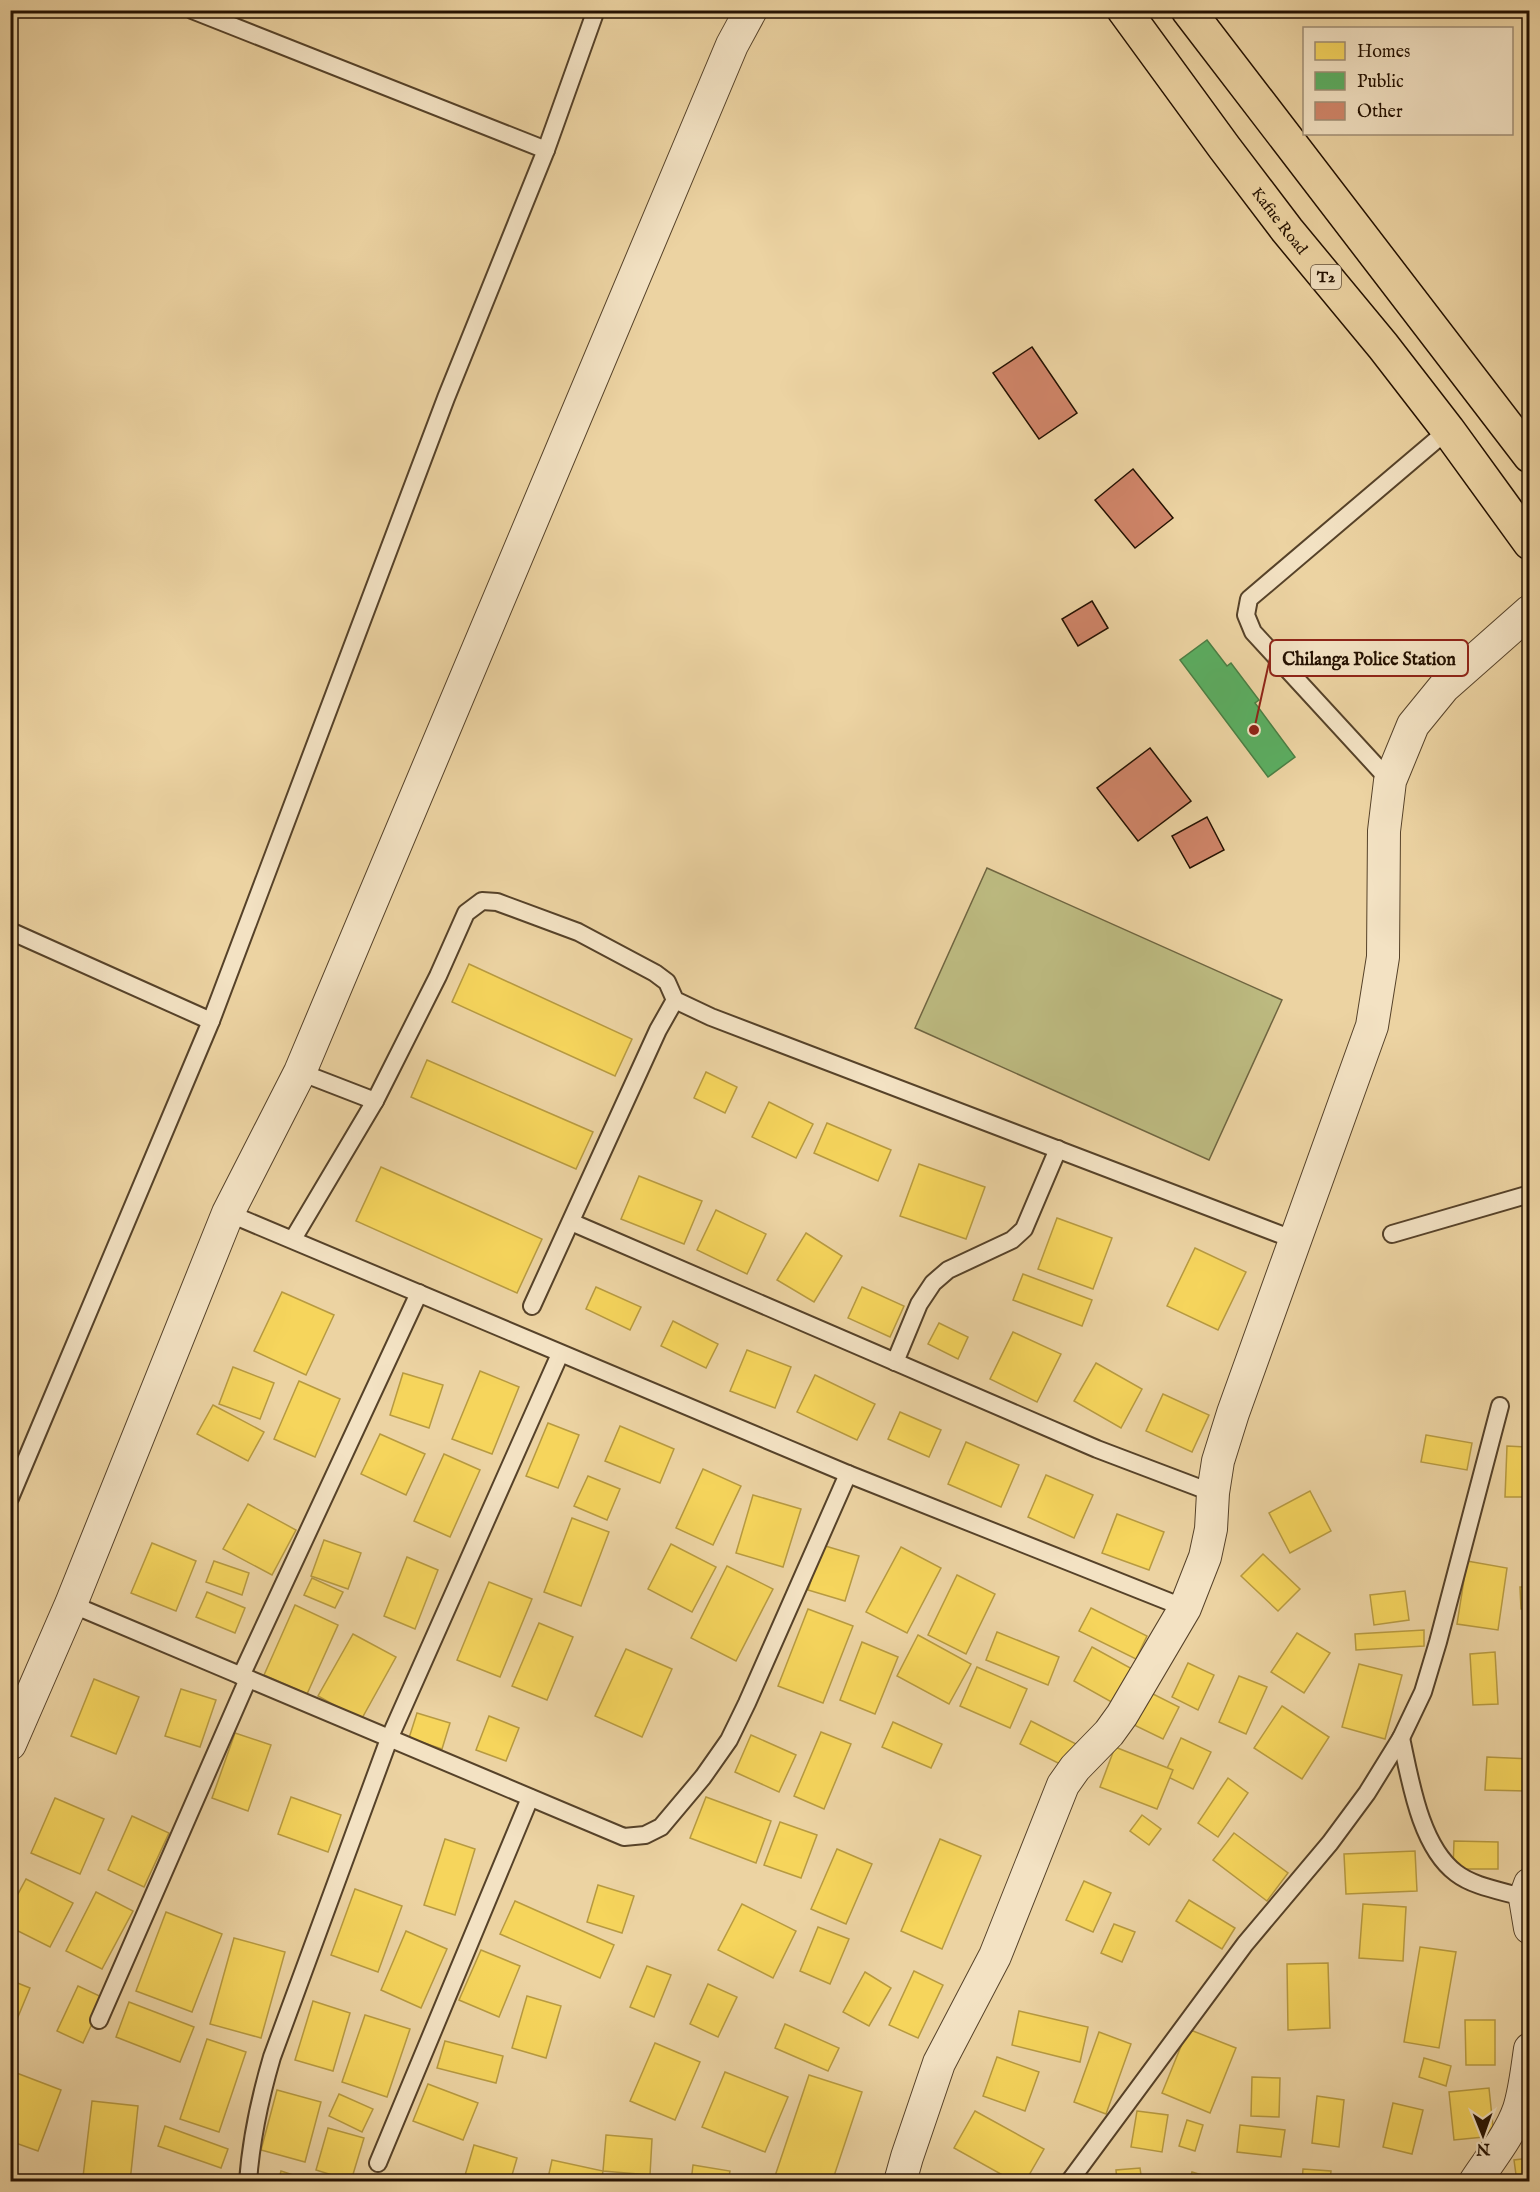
<svg xmlns="http://www.w3.org/2000/svg" width="1540" height="2192" viewBox="0 0 1540 2192" font-family="'IM FELL English',serif">
<rect width="100%" height="100%" fill="#ecd3a2"/>
<filter id="stains"><feTurbulence type="fractalNoise" baseFrequency=".00333" numOctaves="4"/><feColorMatrix values="0 0 0 0 .2 0 0 0 0 .09 0 0 0 0 .02 0 0 0 .5 -.17"/></filter>
<radialGradient id="worn" r=".72"><stop offset=".6" stop-color="#630" stop-opacity="0"/><stop offset="1" stop-color="#630" stop-opacity=".3"/></radialGradient>
<polygon fill="#bdbb81" stroke="#706641" stroke-width="1.5" points="987,868 1282,1000 1209,1160 915,1028"/>
<g fill="#f6d55c" stroke="#b79a41" stroke-width="1.5">
<polygon points="469,964 632,1039 615,1076 452,1002"/>
<polygon points="427,1060 593,1132 576,1169 411,1097"/>
<polygon points="706,1072 737,1087 725,1113 694,1098"/>
<polygon points="769,1102 813,1124 796,1158 752,1137"/>
<polygon points="827,1123 891,1150 878,1181 814,1153"/>
<polygon points="919,1164 985,1187 966,1239 900,1216"/>
<polygon points="381,1167 542,1239 517,1293 356,1221"/>
<polygon points="639,1176 702,1201 684,1244 621,1219"/>
<polygon points="716,1210 766,1234 747,1274 697,1250"/>
<polygon points="1057,1218 1112,1238 1093,1289 1038,1269"/>
<polygon points="806,1233 842,1256 814,1302 777,1280"/>
<polygon points="1195,1248 1246,1272 1218,1330 1167,1306"/>
<polygon points="1023,1274 1092,1300 1082,1326 1013,1300"/>
<polygon points="596,1287 641,1307 630,1330 586,1309"/>
<polygon points="862,1287 904,1306 890,1337 848,1318"/>
<polygon points="282,1292 334,1315 306,1375 254,1351"/>
<polygon points="673,1321 718,1344 706,1368 661,1346"/>
<polygon points="939,1323 968,1337 958,1359 928,1344"/>
<polygon points="1013,1332 1061,1354 1037,1402 990,1379"/>
<polygon points="747,1350 791,1367 775,1408 730,1391"/>
<polygon points="1096,1363 1142,1389 1121,1428 1074,1401"/>
<polygon points="233,1367 274,1383 260,1419 219,1404"/>
<polygon points="480,1371 519,1387 492,1454 452,1439"/>
<polygon points="403,1373 443,1385 429,1428 390,1415"/>
<polygon points="815,1375 875,1404 857,1440 797,1412"/>
<polygon points="299,1381 340,1399 315,1457 274,1439"/>
<polygon points="1163,1394 1209,1415 1192,1452 1146,1431"/>
<polygon points="213,1405 264,1432 248,1461 197,1434"/>
<polygon points="900,1412 941,1430 929,1457 888,1439"/>
<polygon points="548,1423 579,1435 558,1488 526,1476"/>
<polygon points="620,1426 674,1449 660,1483 605,1461"/>
<polygon points="380,1434 425,1454 406,1495 361,1474"/>
<polygon points="1426,1435 1472,1443 1467,1470 1421,1462"/>
<polygon points="966,1442 1019,1465 1001,1507 948,1484"/>
<polygon points="1507,1446 1527,1447 1524,1497 1505,1497"/>
<polygon points="444,1454 480,1470 450,1537 414,1521"/>
<polygon points="703,1469 741,1486 713,1545 676,1528"/>
<polygon points="1046,1475 1093,1495 1074,1538 1028,1517"/>
<polygon points="588,1476 620,1489 607,1520 574,1506"/>
<polygon points="1310,1491 1331,1531 1290,1553 1269,1513"/>
<polygon points="753,1495 801,1509 783,1567 736,1553"/>
<polygon points="248,1504 296,1530 272,1575 223,1549"/>
<polygon points="1117,1514 1164,1532 1149,1570 1102,1553"/>
<polygon points="572,1518 609,1532 581,1606 544,1592"/>
<polygon points="324,1540 361,1553 348,1589 311,1576"/>
<polygon points="152,1543 196,1561 176,1611 131,1593"/>
<polygon points="671,1544 716,1567 692,1612 648,1589"/>
<polygon points="822,1545 859,1556 845,1601 808,1590"/>
<polygon points="901,1547 941,1568 907,1633 866,1612"/>
<polygon points="1263,1554 1300,1589 1278,1611 1241,1576"/>
<polygon points="407,1557 438,1570 415,1629 384,1616"/>
<polygon points="214,1561 249,1573 242,1595 206,1582"/>
<polygon points="1467,1561 1507,1568 1498,1630 1457,1624"/>
<polygon points="727,1566 773,1589 736,1661 691,1638"/>
<polygon points="957,1575 995,1594 966,1654 928,1635"/>
<polygon points="312,1578 343,1592 335,1608 304,1595"/>
<polygon points="489,1582 532,1599 500,1677 457,1660"/>
<polygon points="1520,1587 1530,1587 1530,1608 1521,1609"/>
<polygon points="1405,1591 1409,1620 1374,1625 1370,1595"/>
<polygon points="207,1592 245,1608 235,1633 196,1617"/>
<polygon points="295,1605 338,1625 307,1694 264,1675"/>
<polygon points="1091,1608 1147,1636 1136,1659 1079,1631"/>
<polygon points="808,1609 853,1626 823,1703 778,1686"/>
<polygon points="539,1623 573,1637 547,1700 512,1686"/>
<polygon points="1424,1630 1424,1646 1356,1650 1355,1634"/>
<polygon points="997,1632 1059,1657 1048,1685 986,1660"/>
<polygon points="1297,1633 1330,1653 1304,1693 1271,1672"/>
<polygon points="353,1634 396,1657 361,1720 318,1696"/>
<polygon points="918,1635 971,1664 949,1704 897,1676"/>
<polygon points="862,1642 898,1657 875,1714 840,1700"/>
<polygon points="1092,1647 1134,1670 1115,1704 1074,1681"/>
<polygon points="626,1649 672,1669 642,1737 595,1716"/>
<polygon points="1495,1652 1498,1704 1473,1705 1470,1654"/>
<polygon points="1188,1663 1214,1675 1198,1710 1172,1697"/>
<polygon points="1359,1664 1402,1675 1385,1739 1342,1727"/>
<polygon points="977,1667 1027,1689 1010,1728 960,1706"/>
<polygon points="1239,1676 1267,1687 1246,1734 1219,1722"/>
<polygon points="94,1679 139,1697 116,1754 71,1736"/>
<polygon points="181,1689 216,1700 200,1747 165,1736"/>
<polygon points="1151,1693 1179,1707 1163,1739 1134,1725"/>
<polygon points="1282,1706 1329,1737 1302,1779 1254,1748"/>
<polygon points="417,1713 450,1723 442,1749 409,1738"/>
<polygon points="489,1716 519,1728 506,1761 476,1750"/>
<polygon points="1031,1721 1082,1747 1070,1769 1020,1744"/>
<polygon points="893,1722 942,1744 931,1768 882,1747"/>
<polygon points="821,1732 851,1744 824,1809 794,1796"/>
<polygon points="235,1733 271,1745 248,1811 212,1798"/>
<polygon points="751,1735 796,1755 779,1792 735,1772"/>
<polygon points="1181,1738 1211,1752 1193,1789 1164,1775"/>
<polygon points="1115,1747 1173,1770 1157,1809 1100,1787"/>
<polygon points="1487,1757 1530,1759 1530,1791 1485,1790"/>
<polygon points="1228,1778 1248,1793 1218,1837 1198,1823"/>
<polygon points="291,1797 341,1815 328,1852 278,1834"/>
<polygon points="706,1797 771,1821 756,1863 690,1838"/>
<polygon points="55,1798 104,1819 80,1874 31,1853"/>
<polygon points="1142,1815 1161,1829 1149,1845 1130,1831"/>
<polygon points="132,1816 169,1833 144,1887 108,1870"/>
<polygon points="780,1822 817,1835 801,1878 764,1865"/>
<polygon points="1234,1833 1288,1873 1267,1901 1213,1860"/>
<polygon points="445,1839 475,1849 455,1915 424,1905"/>
<polygon points="940,1839 981,1856 942,1949 901,1931"/>
<polygon points="1454,1841 1498,1842 1498,1869 1453,1869"/>
<polygon points="837,1849 872,1864 846,1924 811,1909"/>
<polygon points="1415,1851 1417,1891 1346,1894 1344,1854"/>
<polygon points="26,1879 73,1903 50,1947 10,1927 10,1909"/>
<polygon points="1084,1881 1111,1893 1093,1932 1066,1920"/>
<polygon points="598,1885 634,1896 622,1933 587,1922"/>
<polygon points="355,1889 402,1906 378,1972 331,1955"/>
<polygon points="96,1892 133,1911 102,1969 66,1951"/>
<polygon points="1189,1900 1235,1928 1222,1949 1176,1921"/>
<polygon points="515,1901 614,1945 600,1978 500,1934"/>
<polygon points="742,1904 796,1931 773,1978 718,1950"/>
<polygon points="1363,1904 1406,1907 1403,1961 1359,1958"/>
<polygon points="166,1912 222,1934 192,2012 136,1991"/>
<polygon points="1114,1924 1135,1932 1122,1962 1101,1953"/>
<polygon points="818,1927 849,1939 830,1984 800,1971"/>
<polygon points="406,1931 447,1949 421,2008 381,1990"/>
<polygon points="234,1938 285,1952 261,2038 210,2024"/>
<polygon points="1420,1947 1456,1952 1439,2048 1404,2042"/>
<polygon points="481,1950 520,1966 499,2017 459,2000"/>
<polygon points="1328,1963 1330,2028 1288,2030 1287,1964"/>
<polygon points="647,1966 671,1975 654,2017 630,2007"/>
<polygon points="914,1971 943,1985 918,2038 889,2025"/>
<polygon points="865,1972 891,1988 869,2026 843,2012"/>
<polygon points="10,1980 30,1988 10,2036"/>
<polygon points="708,1984 737,1997 718,2037 690,2024"/>
<polygon points="78,1986 104,1998 83,2043 57,2031"/>
<polygon points="527,1996 561,2006 546,2058 512,2048"/>
<polygon points="313,2001 350,2013 333,2071 295,2060"/>
<polygon points="129,2002 194,2027 180,2062 116,2037"/>
<polygon points="1019,2011 1088,2027 1080,2062 1012,2045"/>
<polygon points="365,2015 410,2029 387,2097 342,2082"/>
<polygon points="1465,2020 1495,2020 1495,2065 1466,2065"/>
<polygon points="785,2024 839,2048 828,2071 775,2048"/>
<polygon points="1188,2029 1236,2048 1210,2113 1162,2093"/>
<polygon points="1099,2032 1131,2044 1106,2114 1074,2102"/>
<polygon points="207,2039 246,2052 219,2132 180,2119"/>
<polygon points="445,2041 503,2056 496,2083 437,2068"/>
<polygon points="655,2043 700,2062 675,2120 630,2101"/>
<polygon points="997,2057 1039,2072 1025,2111 983,2096"/>
<polygon points="1424,2058 1451,2066 1446,2086 1419,2077"/>
<polygon points="14,2072 61,2090 38,2151 10,2141 10,2082"/>
<polygon points="725,2072 788,2097 765,2152 702,2127"/>
<polygon points="809,2075 862,2092 832,2182 773,2182"/>
<polygon points="1252,2077 1280,2078 1279,2117 1251,2116"/>
<polygon points="428,2084 478,2103 463,2140 413,2121"/>
<polygon points="1489,2088 1494,2136 1454,2140 1449,2092"/>
<polygon points="277,2090 321,2102 305,2162 261,2150"/>
<polygon points="339,2094 373,2109 362,2132 329,2116"/>
<polygon points="1317,2096 1344,2100 1339,2147 1312,2143"/>
<polygon points="92,2101 138,2106 130,2182 83,2177"/>
<polygon points="1393,2103 1423,2110 1412,2154 1383,2147"/>
<polygon points="975,2111 1044,2149 1025,2182 1015,2182 954,2148"/>
<polygon points="1137,2111 1168,2115 1162,2152 1131,2147"/>
<polygon points="1187,2120 1203,2125 1195,2151 1179,2146"/>
<polygon points="1240,2125 1285,2130 1281,2157 1237,2152"/>
<polygon points="165,2126 228,2149 221,2168 158,2146"/>
<polygon points="328,2128 364,2138 351,2181 316,2170"/>
<polygon points="606,2135 652,2139 650,2175 603,2171"/>
<polygon points="474,2145 517,2158 510,2182 463,2182"/>
<polygon points="1530,2158 1530,2182 1517,2182 1514,2160"/>
<polygon points="552,2160 603,2171 601,2182 566,2182 548,2178"/>
<polygon points="693,2165 730,2171 728,2182 691,2182"/>
<polygon points="1140,2168 1142,2182 1117,2182 1116,2170"/>
<polygon points="1303,2169 1331,2171 1330,2182 1302,2182"/>
<polygon points="281,2171 314,2182 278,2182"/>
<polygon points="1192,2172 1222,2181 1222,2182 1189,2182"/>
</g>
<polygon fill="#5aae61" stroke="#4a7f44" stroke-width="1.5" points="1207,640 1227,666 1231,663 1259,700 1255,703 1295,757 1268,777 1180,660"/>
<g fill="#d08569" stroke="#241101" stroke-width="1.5">
<polygon points="1032,347 1077,413 1039,439 993,373"/>
<polygon points="1133,469 1173,518 1135,548 1095,500"/>
<polygon points="1092,601 1108,628 1078,646 1062,619"/>
<polygon points="1150,748 1191,801 1138,841 1097,788"/>
<polygon points="1207,817 1224,850 1190,868 1172,836"/>
</g>
<g fill="none" stroke-linecap="round" stroke-linejoin="round">
<g stroke="#564229" stroke-width="20">
<g id="service">
<polyline points="192,10 546,150"/>
<polyline points="1390,781 1253,632 1246,615 1249,599 1448,430"/>
<polyline points="10,931 211,1021"/>
<polyline points="300,1072 375,1101"/>
<polyline points="228,1213 848,1474 1185,1608"/>
<polyline points="571,1222 1097,1449 1213,1493"/>
<polyline points="1392,1234 1530,1194"/>
<polyline points="293,1239 375,1101 438,976 466,913 482,901 497,902 578,932 655,973 667,982 675,1000 711,1017 1295,1240"/>
<polyline points="532,1306 658,1030 675,1000"/>
<polyline points="895,1362 919,1304 933,1283 948,1270 1012,1240 1024,1229 1058,1149"/>
<polyline points="10,1498 211,1021 446,398 546,150 596,10"/>
<polyline points="71,1604 624,1837 645,1835 661,1827 703,1777 729,1740 747,1703 848,1474"/>
<polyline points="241,1676 419,1293"/>
<path d="M1401 1738C1410 1779 1420 1846 1456 1873 1474 1887 1503 1891 1525 1898"/>
<polyline points="99,2020 248,1679"/>
<polyline points="378,2163 530,1798"/>
<path d="M248 2182C251 2138 260 2098 272 2057L389 1739 560 1354"/>
<polyline points="1069,2182 1245,1944 1330,1843 1367,1793 1401,1738 1423,1692 1438,1642 1500,1406"/>
</g>
</g>
<g stroke="#564229" stroke-width="34">
<g id="minor">
<polyline points="10,1744 71,1604 228,1213 300,1072 732,45 751,10"/>
<polyline points="1530,1884 1525,1898 1530,1928"/>
<polyline points="900,2182 907,2157 939,2063 995,1956 1063,1785 1075,1768 1109,1733 1122,1715 1185,1608 1205,1557 1211,1529 1213,1493 1218,1461 1233,1413 1372,1026 1383,957 1384,831 1390,781 1413,725 1444,687 1530,611"/>
<path d="M1475 2182C1490 2159 1510 2135 1519 2109 1525 2090 1527 2069 1530 2049"/>
</g>
</g>
<g stroke="#241101" stroke-width="36">
<g id="trunk">
<path id="s1" d="M1124 10 1224 147 1287 230 1383 346 1448 430 1530 543"/>
<polyline points="1188,10 1530,456"/>
</g>
</g>
<use href="#service" stroke="#f3e2c3" stroke-width="16"/>
<use href="#minor" stroke="#f3e2c3" stroke-width="32"/>
<use href="#trunk" stroke="#ecd3a2" stroke-width="33"/>
</g>
<g text-anchor="middle" stroke-width="6" stroke-linejoin="round" paint-order="stroke">
<rect fill="#f3e2c3" stroke="#62503b" stroke-width="1.5" x="1311" y="265" width="30" height="24" rx="4.5"/>
<g font-size="15" font-weight="bold" fill="#241101">
<text x="1326" y="282">T2</text>
</g>
<g font-size="16" fill="#241101" stroke="#f3e2c3">
<text dy="6" stroke="none"><textPath href="#s1" startOffset="262">Kafue Road</textPath></text>
</g>
</g>
<path fill="none" stroke="#8f2418" stroke-width="2" d="M1254 730L1270 658"/>
<circle fill="#8f2418" stroke="#f3e2c3" stroke-width="2" cx="1254" cy="730" r="6"/>
<rect fill="#f3e2c3" stroke="#8f2418" stroke-width="2" x="1270" y="640" width="198" height="36" rx="6"/>
<g font-size="18" text-anchor="middle" font-weight="bold" fill="#241101">
<text x="1369" y="665">Chilanga Police Station</text>
</g>
<rect width="1540" height="2192" fill="none" stroke="#ecd3a2" stroke-width="36"/>
<rect x="12" y="12" width="1516" height="2168" fill="none" stroke="#241101" stroke-width="3"/>
<rect x="18" y="18" width="1504" height="2156" fill="none" stroke="#241101" stroke-width="1.5"/>
<rect x="1303" y="27" width="210" height="108" fill="#f3e2c3" stroke="#a08e75" stroke-width="1.5"/>
<rect x="1315" y="42" width="30" height="18" fill="#f6d55c" stroke="#a08e75" stroke-width="1.5"/>
<text x="1357" y="57" font-size="18" fill="#241101">Homes</text>
<rect x="1315" y="72" width="30" height="18" fill="#5aae61" stroke="#a08e75" stroke-width="1.5"/>
<text x="1357" y="87" font-size="18" fill="#241101">Public</text>
<rect x="1315" y="102" width="30" height="18" fill="#d08569" stroke="#a08e75" stroke-width="1.5"/>
<text x="1357" y="117" font-size="18" fill="#241101">Other</text>
<g transform="translate(1483 2135) rotate(179)" stroke="#f3e2c3" stroke-width="4.5" paint-order="stroke">
<path d="M0-4.5L10 22L0 15L-10 22Z" fill="#241101"/>
<text y="-9" font-size="16" font-weight="bold" text-anchor="middle" fill="#241101">N</text>
</g>
<rect width="100%" height="100%" filter="url(#stains)"/>
<rect width="100%" height="100%" fill="url(#worn)"/>
</svg>
